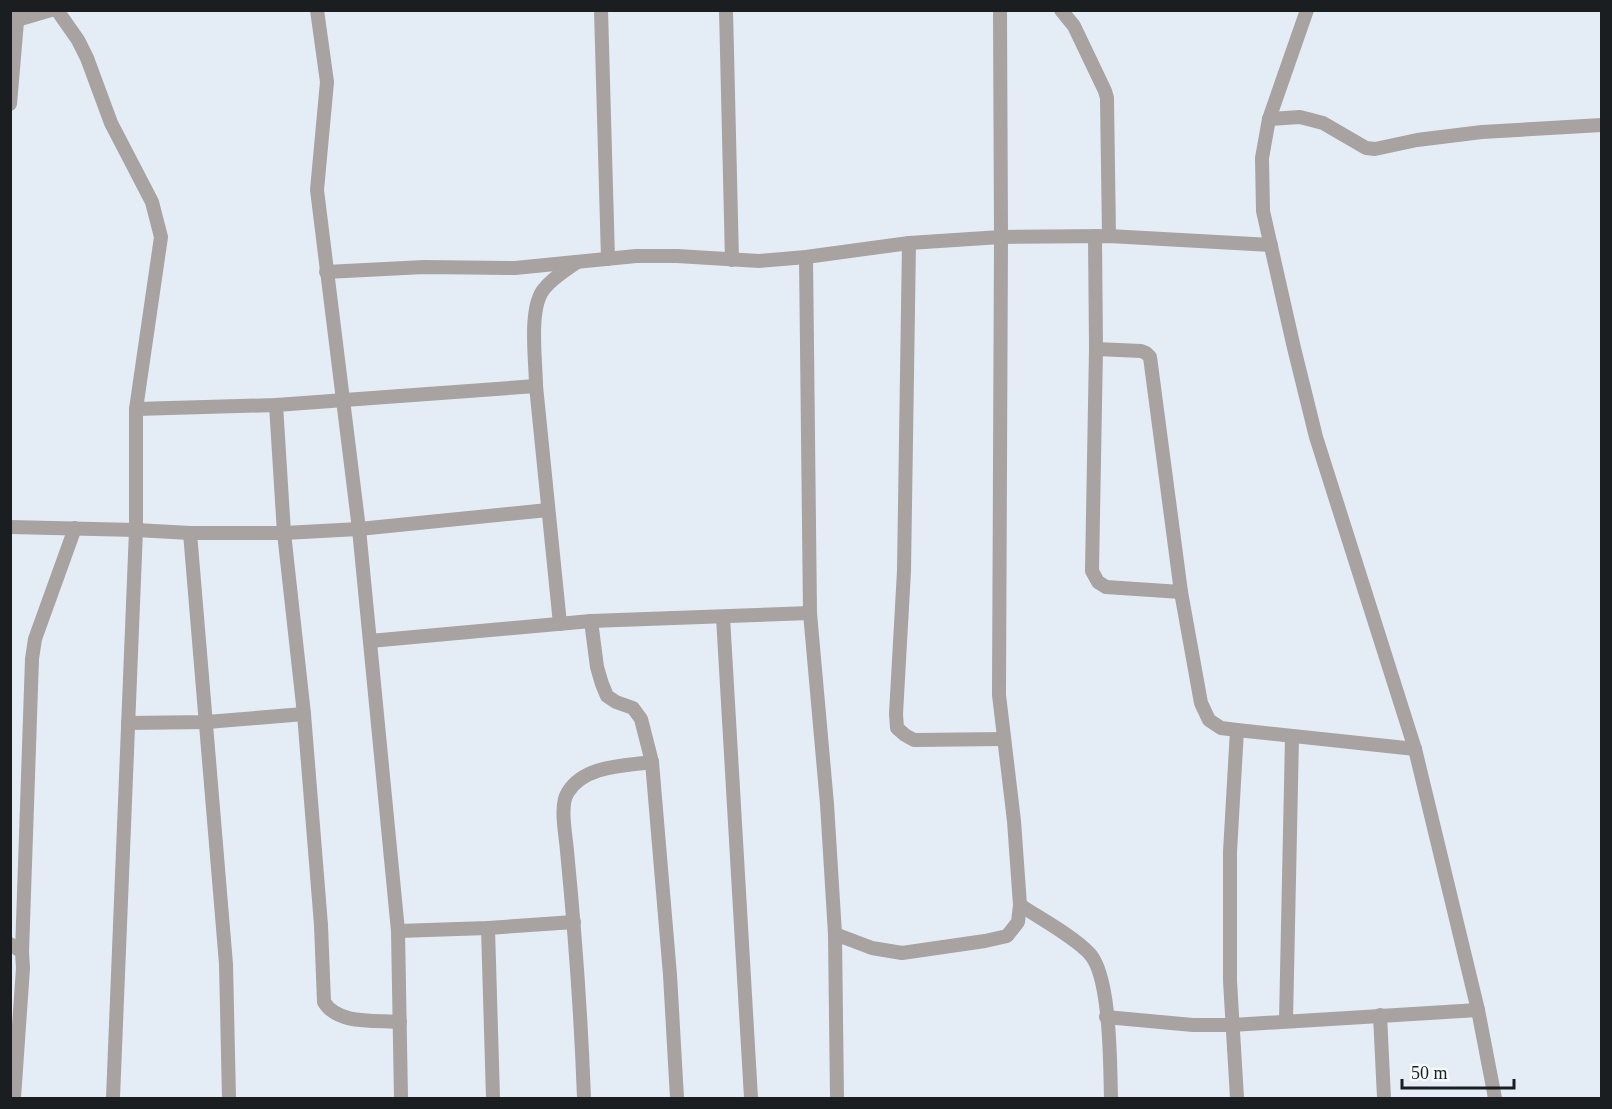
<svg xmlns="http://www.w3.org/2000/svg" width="1612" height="1109" viewBox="0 0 1612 1109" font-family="'Times New Roman',serif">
<rect width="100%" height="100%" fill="#e4edf6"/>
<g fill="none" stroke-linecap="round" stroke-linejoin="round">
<g stroke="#a8a2a1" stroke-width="14">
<polyline points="57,10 78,40 87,58 111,123 152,202 161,237 136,409 136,530 113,1098"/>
<polyline points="317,10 327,82 317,190 359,529 398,931 401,1098"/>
<polyline points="601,10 608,259"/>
<polyline points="726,10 732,260"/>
<polyline points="1061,10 1074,26 1105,91 1107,98 1109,236"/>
<polyline points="1307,10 1269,119 1262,158 1263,211 1294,348 1316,437 1415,749 1478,1010 1495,1098"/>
<polyline points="17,20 51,10"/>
<polyline points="10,104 18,10"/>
<polyline points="1269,119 1300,117 1323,123 1366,148 1375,149 1417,140 1482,132 1602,125"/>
<polyline points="1095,236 1096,349 1092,571 1098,582 1106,587 1181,592"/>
<polyline points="909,243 904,571 896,714 897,728 905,735 914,740 1004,739"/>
<polyline points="806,257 810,613 827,804 835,934 837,1098"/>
<polyline points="326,272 424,267 515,268 636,256 677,256 759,261 806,257 909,243 1001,237 1109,236 1271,245"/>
<polyline points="1096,349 1141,351 1146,353 1150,357 1181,592 1201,703 1209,720 1221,728 1237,730 1415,749"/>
<path d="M536 386C536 362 528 308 544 289 552 278 566 270 577 262"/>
<path d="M276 405 284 533 304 714 321 925 324 1002C338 1025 375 1020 400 1022"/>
<polyline points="136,409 276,405 536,386 560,624"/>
<polyline points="10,527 136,530 190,533 284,533 359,529 548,510"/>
<polyline points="190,533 226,964 229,1098"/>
<polyline points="723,617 751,1098"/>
<polyline points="591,621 597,667 602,684 607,696 616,702 633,708 641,719 652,762 670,975 677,1098"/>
<polyline points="370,641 591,621 810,613"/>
<polyline points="128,723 207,722 304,714"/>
<polyline points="1237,730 1230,852 1230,981 1237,1098"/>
<path d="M1020 905C1041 919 1073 936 1089 953 1111 975 1110 1066 1111 1098"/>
<polyline points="488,928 493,1098"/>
<polyline points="398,931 488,928 574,922"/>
<polyline points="835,934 872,948 902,953 985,941 1007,936 1018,922 1020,905 1014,821 999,695 1001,237 1000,10"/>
<polyline points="10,944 22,952 23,968 14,1098"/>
<polyline points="22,952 32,659 35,639 75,528"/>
<polyline points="1380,1015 1384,1098"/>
<polyline points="1106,1017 1193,1025 1232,1025 1478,1010"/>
<polyline points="1286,1021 1292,737"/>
<path d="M584 1098C581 1016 575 933 567 851 566 836 559 805 568 792 585 765 624 766 652 762"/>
</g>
</g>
<rect width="1612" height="1109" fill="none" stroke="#1a1e21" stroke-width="24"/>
<path d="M1402 1079v9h112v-9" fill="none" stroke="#1a1e21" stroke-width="3"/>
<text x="1411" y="1079" font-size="18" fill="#1a1e21" stroke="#f5faff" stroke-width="4.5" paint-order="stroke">50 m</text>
</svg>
